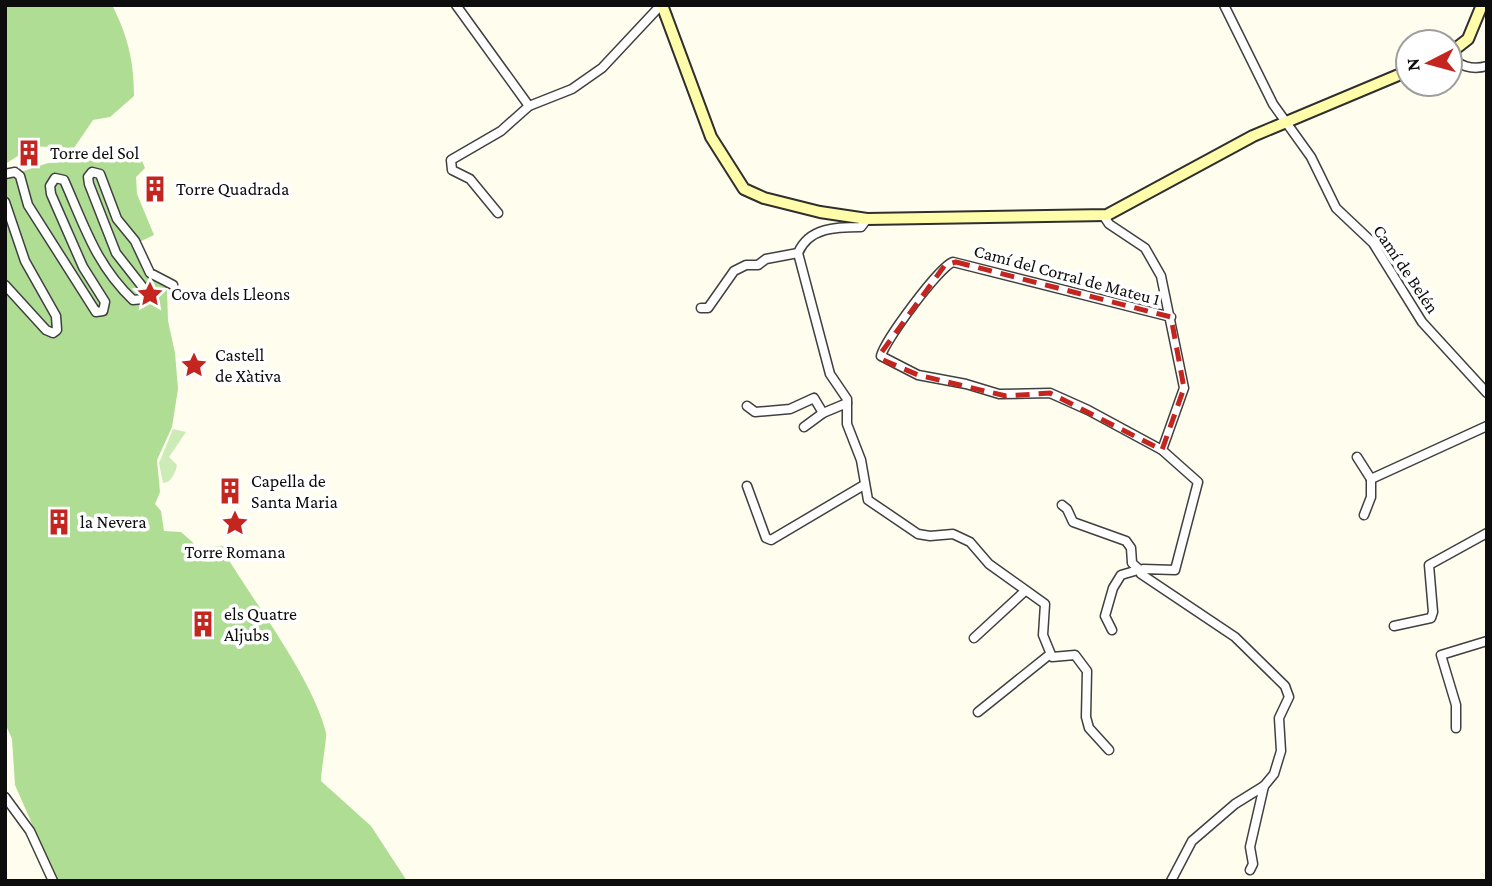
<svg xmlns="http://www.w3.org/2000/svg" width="1492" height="886" viewBox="0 0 1492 886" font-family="'Crimson Pro',serif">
<rect width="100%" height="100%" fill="#fffdee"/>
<path fill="#cdebb6" d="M173 429 186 432 169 457 177 465C176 472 171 483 163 483L159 463Z"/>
<g fill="#afdd94">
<path d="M5 5H112C128 36 134 62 134 96L110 117 93 120 74 148 27 146 21 154 5 164Z"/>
<path d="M135 144 145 168 136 177 137 194 154 235 133 245 149 276 167 288 168 321 175 353 178 389 172 427 157 460 160 492 155 504 161 511 164 531 181 532 199 548 224 546 225 554C253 600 315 683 326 733 327 738 321 771 321 781L371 826 407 881H57L15 785 12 739 5 723V177L48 163 115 159Z"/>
</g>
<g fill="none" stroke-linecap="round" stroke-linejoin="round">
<g stroke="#404040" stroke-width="11">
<g id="street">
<polyline points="456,5 529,106"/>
<polyline points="1224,5 1273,104 1311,157 1336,208 1373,243 1422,322 1487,393"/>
<path d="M1450 53C1457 67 1473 70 1487 66"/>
<path d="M5 174 15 172 20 176 28 205 96 312 103 311 105 302 83 267 51 194 50 186 55 178 64 180C84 225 96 265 133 300L143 299 145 290 116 253 89 184 88 177 92 172 100 174 117 219 135 241 150 273 173 285"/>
<polyline points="5,202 25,261 56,316 57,330 53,333 46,330 5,285"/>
<polyline points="498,213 470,179 452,170 451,160 501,131 529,106 572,89 602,68 661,5"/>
<polyline points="1103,215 1109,224 1145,248 1161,276 1184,388 1162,450"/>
<path d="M867 219 861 227C837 227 809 227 798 253L830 374 847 399V424L861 460 868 500 918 534 930 536 953 534 970 542 989 564 1045 604 1043 635 1052 657 1075 655 1087 671 1086 717 1089 728 1109 750"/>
<polyline points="701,308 708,308 734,271 746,265 758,265 766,259 798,253"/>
<path d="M1171 317 953 262C939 267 885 340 881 356L918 375 966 384 999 394 1050 393 1088 410 1162 450 1198 482 1175 570 1143 569 1141 574 1235 637 1285 686 1289 697 1279 718 1281 751 1274 774 1264 786 1235 804 1192 841 1171 881"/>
<polyline points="747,406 755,412 790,409 814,398 823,413"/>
<polyline points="804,427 823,413 847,403"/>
<polyline points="1357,457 1371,479 1487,426"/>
<polyline points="747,486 766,538 771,540 864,485"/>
<polyline points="1062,505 1067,509 1073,522 1126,541 1131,548 1132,563 1141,571"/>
<polyline points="1364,515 1371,497 1371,479"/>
<polyline points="1394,626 1431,618 1433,612 1429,565 1487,533"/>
<polyline points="1112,630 1105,616 1113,588 1121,575 1138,570"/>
<polyline points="974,638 1025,591"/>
<polyline points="978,712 1049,655"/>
<polyline points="1456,728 1456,705 1441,655 1487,641"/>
<polyline points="5,797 30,831 53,881"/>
<polyline points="1250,870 1253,864 1250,847 1264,786"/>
</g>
</g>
<g stroke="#2f2f2f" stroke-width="14">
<g id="secondary">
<polyline points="662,5 711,137 744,189 764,198 820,212 867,219 1107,215 1253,136 1408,71"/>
<polyline points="1450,53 1468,39 1482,5"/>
</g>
</g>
<use href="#street" stroke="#fff" stroke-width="8"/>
<use href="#secondary" stroke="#fffda9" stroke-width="10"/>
</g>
<path fill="none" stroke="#c4251f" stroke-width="5" stroke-dasharray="14 9" stroke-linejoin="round" d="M956 262 1171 317 1184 388 1162 450 1050 393 1006 396 918 375 883 360 881 353 945 265Z"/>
<defs>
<g id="building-bare" transform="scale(2.1)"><path d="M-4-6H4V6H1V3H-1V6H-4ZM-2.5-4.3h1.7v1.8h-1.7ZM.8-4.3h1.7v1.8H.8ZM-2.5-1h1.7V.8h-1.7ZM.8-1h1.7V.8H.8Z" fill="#c4251f" stroke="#fff" stroke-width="2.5" paint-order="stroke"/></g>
<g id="sight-bare" transform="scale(2.1)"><path d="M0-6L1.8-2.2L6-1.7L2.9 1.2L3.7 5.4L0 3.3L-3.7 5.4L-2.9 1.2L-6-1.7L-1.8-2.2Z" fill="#c4251f" stroke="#fff" stroke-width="2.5" paint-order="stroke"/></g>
</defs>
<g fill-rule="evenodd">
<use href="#building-bare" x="29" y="153"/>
<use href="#building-bare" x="155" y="189"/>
<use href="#sight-bare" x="150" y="294"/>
<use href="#sight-bare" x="194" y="365"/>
<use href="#building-bare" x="230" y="491"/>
<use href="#building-bare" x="59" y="522"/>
<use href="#sight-bare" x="235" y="523"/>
<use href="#building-bare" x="203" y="624"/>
</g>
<g text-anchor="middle" stroke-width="7" stroke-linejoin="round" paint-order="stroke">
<g font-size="18" fill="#0d0d0d" stroke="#fff" text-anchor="start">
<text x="50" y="159">Torre del Sol</text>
<text x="176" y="195">Torre Quadrada</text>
<text x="171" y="300">Cova dels Lleons</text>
<text x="215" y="361">Castell<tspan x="215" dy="21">de Xàtiva</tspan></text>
<text x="251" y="487">Capella de<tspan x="251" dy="21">Santa Maria</tspan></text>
<text x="80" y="528">la Nevera</text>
<text x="235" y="558" text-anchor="middle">Torre Romana</text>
<text x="224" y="620">els Quatre<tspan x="224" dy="21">Aljubs</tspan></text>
</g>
<g font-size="18" fill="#0d0d0d" stroke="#fff">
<text transform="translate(1406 269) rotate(56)" y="6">Camí de Belén</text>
<text transform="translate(1067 275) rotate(15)" y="6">Camí del Corral de Mateu 1</text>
</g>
</g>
<rect width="1492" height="886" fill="none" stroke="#0d0d0d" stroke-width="14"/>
<g transform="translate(1429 63) rotate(264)"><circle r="33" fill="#ffffff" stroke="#9e9e9e" stroke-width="2"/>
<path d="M0-5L12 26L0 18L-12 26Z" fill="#c4251f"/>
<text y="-10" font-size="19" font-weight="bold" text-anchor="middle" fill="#0d0d0d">N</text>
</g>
</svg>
